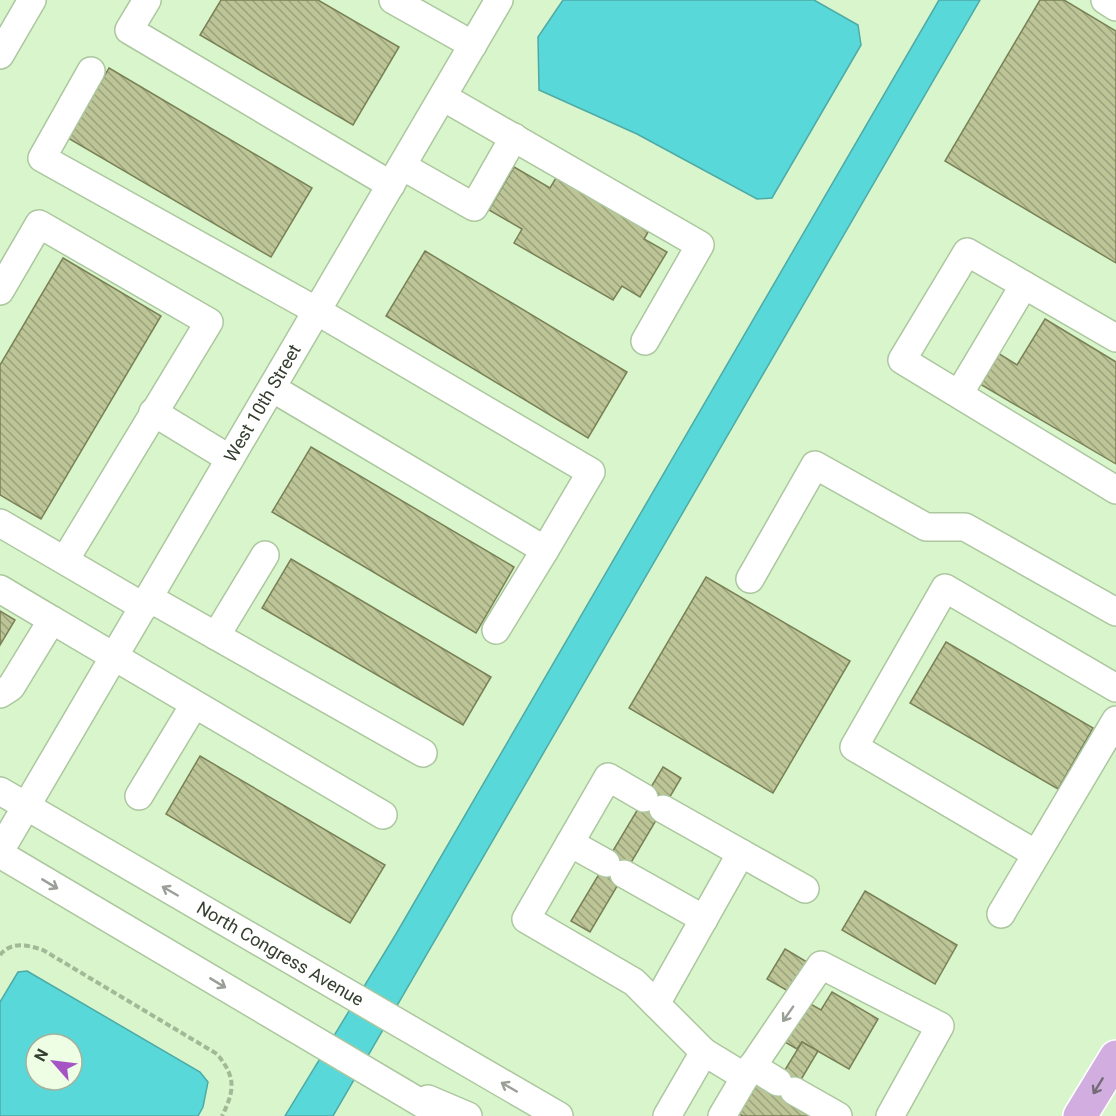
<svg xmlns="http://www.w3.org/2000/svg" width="1116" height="1116" viewBox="0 0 1116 1116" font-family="Roboto,sans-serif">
<defs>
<pattern id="building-back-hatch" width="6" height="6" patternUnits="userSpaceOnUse" patternTransform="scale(1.5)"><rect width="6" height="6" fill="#bdc597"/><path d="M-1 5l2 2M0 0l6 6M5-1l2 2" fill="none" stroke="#9aa17c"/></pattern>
</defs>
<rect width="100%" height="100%" fill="#d8f5cb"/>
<g fill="#59d8d9" stroke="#4eaaa6" stroke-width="1.5" fill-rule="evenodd">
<polygon points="563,0 814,0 858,25 861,45 772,198 757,199 637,134 539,90 538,37"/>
<polygon points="939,0 980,0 333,1116 285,1116 396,934"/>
<path d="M27 971 200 1072 208 1082 203 1107 198 1116H0V1002L18 972ZM36 1044H72V1080H36Z"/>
</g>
<g fill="url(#building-back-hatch)" stroke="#7a8156" stroke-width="1.5">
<polygon points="221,0 318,0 399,47 353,125 200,35"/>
<polygon points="1040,0 1064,0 1116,31 1116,263 945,161"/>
<polygon points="109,68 312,188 271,257 68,138"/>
<polygon points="514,167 550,188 559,173 651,227 644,239 667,252 640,297 622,286 613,300 514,243 522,229 489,210"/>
<polygon points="425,251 627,372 588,438 386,316"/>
<polygon points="63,258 161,316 41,519 0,495 0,365"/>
<polygon points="1045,319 1116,362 1116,464 980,384 998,353 1017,365"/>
<polygon points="311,447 514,567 476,633 272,512"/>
<polygon points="291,559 491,677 463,725 262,608"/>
<polygon points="706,577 850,661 773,793 629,708"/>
<polygon points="0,611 15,620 0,645"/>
<polygon points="946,642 1093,728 1058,789 910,703"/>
<polygon points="200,756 385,865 350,923 166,814"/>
<polygon points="663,767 681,778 590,932 571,921"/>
<polygon points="865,891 957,945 935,984 842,930"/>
<polygon points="785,949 812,965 795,995 767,979"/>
<polygon points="832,992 878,1019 849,1069 802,1042 797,1049 783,1041 807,1002 821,1010"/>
<polygon points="802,1042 818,1051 787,1103 810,1116 743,1116 739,1114 757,1084 771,1093"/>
</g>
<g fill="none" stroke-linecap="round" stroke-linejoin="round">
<g stroke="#acc79f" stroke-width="30">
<g id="minor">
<polyline points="147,0 129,30 391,185"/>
<polyline points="393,0 473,45"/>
<polyline points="1105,0 1116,7"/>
<polyline points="0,55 32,0"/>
<polyline points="91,71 42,158 317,311 591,472 545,550 272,388"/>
<polyline points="443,97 700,245 645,341"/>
<polyline points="402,166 474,207 514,137"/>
<polyline points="0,291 39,224 209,322 65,560"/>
<polyline points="1116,338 967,252 902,360 1116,490"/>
<polyline points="959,394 1024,285"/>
<polyline points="153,412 230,459"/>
<polyline points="0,523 144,607"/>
<polyline points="750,579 815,465 926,527 965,527 1116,612"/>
<polyline points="0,589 52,620"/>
<polyline points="149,598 423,753"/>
<polyline points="496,630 545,550"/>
<polyline points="216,636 265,555"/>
<polyline points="0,694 11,687 52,620 383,815"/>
<path id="s1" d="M0 791 559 1116"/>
<polyline points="139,796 194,705"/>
<polyline points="644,798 608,777 526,919 634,982 704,1052"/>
<polyline points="570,843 606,863"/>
<path id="s2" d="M0 851 499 0"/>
<polyline points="741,853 805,889"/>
<polyline points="0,854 443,1116"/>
<polyline points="1036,854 854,747 945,588 1116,688"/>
<polyline points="624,874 704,919"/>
<polyline points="1001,914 1116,720"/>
<polyline points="656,1004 741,853 663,809"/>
<polyline points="752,1066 778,1082"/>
<polyline points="745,1077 821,965 940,1026 890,1116"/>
<polyline points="794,1091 838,1116"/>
<polyline points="428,1099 468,1116"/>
<polyline points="667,1116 704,1052 745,1077 722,1116"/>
</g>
</g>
<g stroke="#fff" stroke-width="36">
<polyline id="major" points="1080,1116 1116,1057"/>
</g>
<path stroke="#a2b998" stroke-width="4" stroke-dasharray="6 3" stroke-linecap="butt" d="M0 955C11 941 28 945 43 950L217 1054C236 1077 235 1090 222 1116"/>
<use href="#minor" stroke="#fff" stroke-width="27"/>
<use href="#major" stroke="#d1ade0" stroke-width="33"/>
</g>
<defs><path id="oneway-shaft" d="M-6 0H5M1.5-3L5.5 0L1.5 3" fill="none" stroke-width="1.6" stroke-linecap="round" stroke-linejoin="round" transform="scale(1.5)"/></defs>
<g stroke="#9a9f97">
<use href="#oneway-shaft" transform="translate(50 884) rotate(31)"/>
<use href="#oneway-shaft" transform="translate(170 891) rotate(-150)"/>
<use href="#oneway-shaft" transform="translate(218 983) rotate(31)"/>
<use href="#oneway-shaft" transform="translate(788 1014) rotate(125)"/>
<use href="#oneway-shaft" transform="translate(509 1087) rotate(-150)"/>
</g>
<use stroke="#736b76" href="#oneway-shaft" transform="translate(1098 1086) rotate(121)"/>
<g text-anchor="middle" stroke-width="6" stroke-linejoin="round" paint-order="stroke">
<g font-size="18" fill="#343f2f" stroke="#edfee5">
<text dy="6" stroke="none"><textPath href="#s2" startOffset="519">West 10th Street</textPath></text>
<text dy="6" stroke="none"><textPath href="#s1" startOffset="324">North Congress Avenue</textPath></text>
</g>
</g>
<g transform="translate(54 1062) rotate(298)"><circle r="28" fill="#edfee5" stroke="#a3b29c" stroke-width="1.5"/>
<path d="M0-4.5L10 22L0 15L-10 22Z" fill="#a654c4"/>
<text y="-9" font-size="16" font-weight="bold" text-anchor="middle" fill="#343f2f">N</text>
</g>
</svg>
